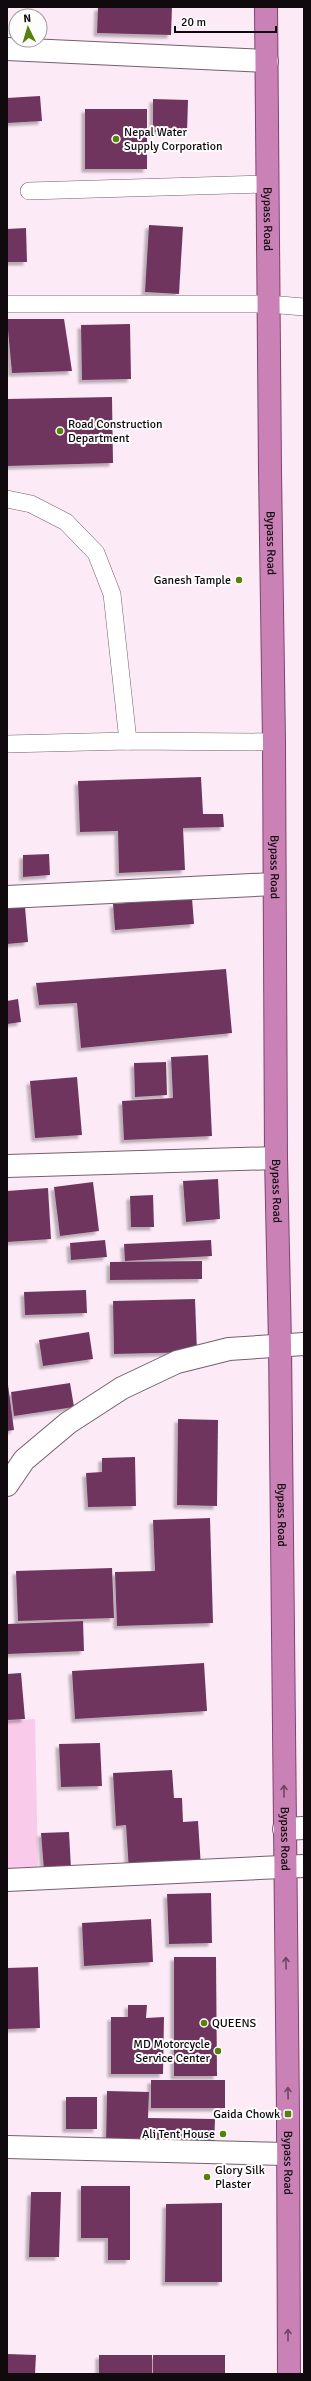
<svg xmlns="http://www.w3.org/2000/svg" width="311" height="2381" viewBox="0 0 311 2381" font-family="Signika,sans-serif">
<defs>
<filter id="shadow"><feDropShadow dx="-3.5" dy="3.5" stdDeviation="1" flood-color="#0004"/></filter>
</defs>
<rect width="100%" height="100%" fill="#fceaf6"/>
<polygon fill="#f9cae9" points="35,1719 38,1870 7,1871 7,1721"/>
<g fill="#70365f" filter="url(#shadow)">
<polygon points="98,7 172,7 171,35 97,33"/>
<polygon points="40,96 42,121 7,123 7,98"/>
<polygon points="153,99 188,100 187,132 153,132"/>
<rect x="85" y="109" width="62" height="60"/>
<polygon points="149,225 183,227 179,294 145,292"/>
<polygon points="26,228 27,262 7,262 7,229"/>
<polygon points="7,319 64,319 72,371 12,373"/>
<polygon points="130,324 131,379 82,380 81,325"/>
<polygon points="112,397 113,463 7,466 7,399"/>
<polygon points="201,777 203,814 223,814 224,827 183,828 185,870 119,873 118,831 80,832 78,781"/>
<polygon points="49,854 50,875 23,877 23,855"/>
<polygon points="192,898 194,924 115,930 113,904"/>
<polygon points="25,907 28,942 7,944 7,908"/>
<polygon points="226,969 232,1033 81,1048 77,1003 39,1005 36,983"/>
<polygon points="18,999 21,1022 7,1024 7,1001"/>
<polygon points="208,1055 212,1136 124,1140 122,1101 173,1098 171,1057"/>
<polygon points="166,1062 167,1095 135,1097 134,1063"/>
<polygon points="77,1077 82,1135 35,1138 30,1081"/>
<polygon points="218,1179 220,1219 186,1222 183,1181"/>
<polygon points="93,1182 99,1231 60,1236 54,1187"/>
<polygon points="48,1188 51,1239 7,1242 7,1191"/>
<polygon points="153,1195 154,1227 131,1227 130,1196"/>
<polygon points="105,1240 107,1257 71,1260 70,1243"/>
<polygon points="211,1240 212,1256 125,1261 124,1244"/>
<polygon points="202,1261 202,1279 110,1280 110,1262"/>
<polygon points="86,1290 87,1313 25,1315 24,1292"/>
<polygon points="195,1299 197,1352 114,1354 113,1301"/>
<polygon points="89,1332 93,1359 43,1366 39,1340"/>
<polygon points="70,1383 74,1407 14,1416 11,1392"/>
<polygon points="8,1385 14,1430 7,1431 7,1386"/>
<polygon points="178,1419 218,1420 217,1506 177,1505"/>
<polygon points="135,1457 136,1506 88,1507 86,1473 102,1472 102,1458"/>
<polygon points="210,1518 213,1623 117,1626 115,1572 155,1571 153,1520"/>
<polygon points="112,1568 114,1618 18,1621 16,1571"/>
<polygon points="83,1621 84,1651 7,1654 7,1624"/>
<polygon points="204,1663 207,1711 75,1719 72,1671"/>
<polygon points="21,1673 25,1719 7,1720 7,1674"/>
<polygon points="100,1743 102,1786 61,1787 59,1744"/>
<polygon points="172,1770 174,1798 182,1798 183,1822 198,1821 201,1867 129,1871 126,1825 116,1826 113,1773"/>
<polygon points="69,1832 71,1869 44,1870 41,1833"/>
<polygon points="211,1893 212,1943 169,1944 167,1894"/>
<polygon points="151,1919 153,1962 84,1966 82,1923"/>
<polygon points="174,1957 216,1957 217,2076 174,2076"/>
<polygon points="38,1967 40,2028 7,2029 7,1968"/>
<polygon points="128,2005 147,2005 146,2018 164,2017 163,2074 111,2074 111,2017 128,2017"/>
<rect x="151" y="2080" width="74" height="28"/>
<polygon points="107,2091 149,2092 148,2118 215,2119 214,2149 106,2146"/>
<rect x="66" y="2097" width="31" height="32"/>
<polygon points="81,2186 130,2186 130,2260 108,2260 108,2238 81,2238"/>
<polygon points="31,2192 61,2192 59,2257 29,2257"/>
<polygon points="222,2203 222,2282 165,2282 166,2204"/>
<polygon points="7,2354 36,2355 35,2374 7,2374"/>
<rect x="99" y="2355" width="53" height="19"/>
<rect x="153" y="2355" width="72" height="19"/>
</g>
<g fill="none" stroke-linecap="round" stroke-linejoin="round">
<g stroke="#73606d" stroke-width="18">
<g id="service">
<polyline points="29,191 268,184"/>
<polyline points="7,304 268,304 304,307"/>
<polyline points="7,499 31,504 66,522 96,553 112,594 128,741"/>
<polyline points="7,744 128,741 274,742"/>
</g>
</g>
<g stroke="#73606d" stroke-width="24">
<g id="minor">
<polyline points="7,49 267,61"/>
<polyline points="7,897 274,884"/>
<polyline points="7,1166 276,1158"/>
<polyline points="7,1485 24,1460 68,1423 122,1388 177,1362 229,1349 304,1344"/>
<polyline points="284,1829 304,1828"/>
<polyline points="7,1880 304,1866"/>
<polyline points="7,2147 287,2154"/>
</g>
</g>
<g stroke="#80436f" stroke-width="24">
<g id="trunk">
<path id="s1" d="M266 7 270 470 274 742 276 1158 280 1344 288 2114 289 2374"/>
</g>
</g>
<use href="#service" stroke="#fff" stroke-width="17"/>
<use href="#minor" stroke="#fff" stroke-width="22"/>
<use href="#trunk" stroke="#ca82b6" stroke-width="22"/>
</g>
<defs><path id="oneway-shaft" d="M-6 0H5M1.5-3L5.5 0L1.5 3" fill="none" stroke-width="1.6" stroke-linecap="round" stroke-linejoin="round"/></defs>
<g stroke="#6d4662">
<use href="#oneway-shaft" transform="translate(284 1791) rotate(-90)"/>
<use href="#oneway-shaft" transform="translate(286 1963) rotate(-91)"/>
<use href="#oneway-shaft" transform="translate(288 2093) rotate(-91)"/>
<use href="#oneway-shaft" transform="translate(288 2335) rotate(-90)"/>
</g>
<g fill="#56810a" stroke="#fdfdfd" stroke-width="1.5">
<circle cx="116" cy="139" r="4"/>
<circle cx="60" cy="431" r="4"/>
<circle cx="239" cy="580" r="4"/>
<circle cx="204" cy="2023" r="4"/>
<circle cx="218" cy="2051" r="4"/>
<rect x="284" y="2110" width="8" height="8" rx="2"/>
<circle cx="223" cy="2134" r="4"/>
<circle cx="207" cy="2177" r="4"/>
</g>
<g text-anchor="middle" stroke-width="4" stroke-linejoin="round" paint-order="stroke">
<g font-size="12" fill="#10090e" stroke="#fdfdfd" text-anchor="start">
<text x="124" y="136">Nepal Water<tspan x="124" dy="14">Supply Corporation</tspan></text>
<text x="68" y="428">Road Construction<tspan x="68" dy="14">Department</tspan></text>
<text x="231" y="584" text-anchor="end">Ganesh Tample</text>
<text x="212" y="2027">QUEENS</text>
<text x="210" y="2048" text-anchor="end">MD Motorcycle<tspan x="210" dy="14">Service Center</tspan></text>
<text x="280" y="2118" text-anchor="end">Gaida Chowk</text>
<text x="215" y="2138" text-anchor="end">Ali Tent House</text>
<text x="215" y="2174">Glory Silk<tspan x="215" dy="14">Plaster</tspan></text>
</g>
<g font-size="12" fill="#10090e" stroke="#fdfdfd">
<text dy="4" stroke="none"><textPath href="#s1" startOffset="212">Bypass Road</textPath></text>
<text dy="4" stroke="none"><textPath href="#s1" startOffset="536">Bypass Road</textPath></text>
<text dy="4" stroke="none"><textPath href="#s1" startOffset="860">Bypass Road</textPath></text>
<text dy="4" stroke="none"><textPath href="#s1" startOffset="1184">Bypass Road</textPath></text>
<text dy="4" stroke="none"><textPath href="#s1" startOffset="1508">Bypass Road</textPath></text>
<text dy="4" stroke="none"><textPath href="#s1" startOffset="1832">Bypass Road</textPath></text>
<text dy="4" stroke="none"><textPath href="#s1" startOffset="2156">Bypass Road</textPath></text>
</g>
</g>
<rect width="311" height="2381" fill="none" stroke="#10090e" stroke-width="16"/>
<g transform="translate(28 28) rotate(355)"><circle r="19" fill="#fdfdfd" stroke="#9e9b9d"/>
<path d="M0-3L7 15L0 10L-7 15Z" fill="#56810a"/>
<text y="-6" font-size="11" font-weight="bold" text-anchor="middle" fill="#10090e">N</text>
</g>
<path d="M175 26v6h101v-6" fill="none" stroke="#10090e" stroke-width="2"/>
<text x="181" y="26" font-size="12" fill="#10090e" stroke="#fdfdfd" stroke-width="3" paint-order="stroke">20 m</text>
</svg>
